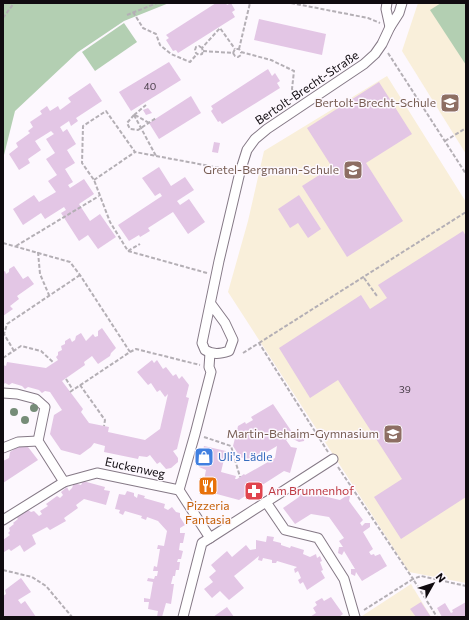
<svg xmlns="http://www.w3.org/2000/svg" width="469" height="620" viewBox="0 0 469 620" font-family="Commissioner,sans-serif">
<rect width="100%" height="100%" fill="#fdf8fe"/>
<g fill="#f9efda">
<polygon points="418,3 466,3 466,154 402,51"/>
<polygon points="387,76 466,202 466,583 409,572 228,292 248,221 264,151"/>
<polygon points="411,584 431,617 362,617 362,616"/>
</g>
<g fill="#b3cfb2">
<polygon points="3,3 169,3 124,21 78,52 15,111 3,159"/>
<polygon points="441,3 466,3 466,65 430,10"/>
<polygon points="124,23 137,42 95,71 82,52"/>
</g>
<g fill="#e3c6e5">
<polygon points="216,3 226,3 227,5 231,3 235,10 232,12 235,17 178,53 176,50 173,51 166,40 169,38 166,35"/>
<polygon points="259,19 326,34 322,55 254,40"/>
<polygon points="169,62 181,80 131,111 119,92"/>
<polygon points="268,69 272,76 275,73 280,81 277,83 280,88 222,124 220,121 218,122 211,111 213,109 211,106"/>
<polygon points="379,82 412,134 366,163 403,221 347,257 302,186 332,167 307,128"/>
<polygon points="90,83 102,101 76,118 78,121 71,126 69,121 60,127 63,132 67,129 76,144 67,150 75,163 65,169 73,182 68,185 70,188 84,179 94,194 79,204 90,221 100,214 116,237 98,249 88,235 79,241 61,213 66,210 64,207 45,219 41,213 23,225 13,209 34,195 39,202 56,192 48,181 57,175 46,159 55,153 46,139 54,134 51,131 35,141 41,150 28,159 30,163 19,170 9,154 18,147 16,143 30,133 28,131 33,127 30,122 42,114 40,111 47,106 50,111 58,106 60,110 71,102 68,98"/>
<polygon points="191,96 201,113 159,139 149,123"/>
<polygon points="148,108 152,113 146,115 143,110"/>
<polygon points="214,142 220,143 218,153 212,152"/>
<polygon points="159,167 171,186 185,177 194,190 177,201 180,205 189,199 205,222 188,234 173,212 148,228 150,231 140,237 139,235 129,241 118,225 162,196 160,193 155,196 142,178"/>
<polygon points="299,195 321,229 308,238 298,223 290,228 278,209"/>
<polygon points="463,231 466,236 466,301 465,302 466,303 466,497 401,539 374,497 402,479 338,380 310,398 279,348 361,295 370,309 387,298 378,285"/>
<polygon points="14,266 23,279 28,276 34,284 17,296 19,299 10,306 13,309 3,316 3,272 5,271 6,274 9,272 9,269"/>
<polygon points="102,328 116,348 111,353 110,356 98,364 92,356 84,362 85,365 62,381 83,409 81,412 89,423 109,427 108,432 145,440 160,429 168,394 165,397 160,390 157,392 151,383 148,385 137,372 152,360 154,363 157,360 163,369 166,367 173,376 176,374 179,379 182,376 189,385 186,397 189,398 177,449 173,451 178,458 178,462 171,468 166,469 160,462 157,464 150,455 147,457 139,456 138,459 104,452 105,446 94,443 91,447 80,455 61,450 50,434 54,415 62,410 50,392 45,391 42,393 39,390 28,387 25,389 22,386 12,383 9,385 5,383 3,385 3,365 6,366 7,362 46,368 58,360 56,357 58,355 58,352 62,350 61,346 65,344 65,341 70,338 72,342 75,340 76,336 81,333 86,341 93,334 95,337 98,336 98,331"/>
<polygon points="273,404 294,435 286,440 291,447 297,448 290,473 284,471 239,500 202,490 206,470 199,467 204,446 226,451 221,472 236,476 235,479 237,479 244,474 245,475 275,458 277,446 252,461 240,457 233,446 238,426 245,422 246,424 253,420 251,417"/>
<polygon points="306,431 304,441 299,442 293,439"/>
<polygon points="19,446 28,447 38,460 3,483 3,461 9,458 10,452"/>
<polygon points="83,481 105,487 104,490 110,491 106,505 84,499 76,505 78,508 64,518 66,521 50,530 47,527 32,535 36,544 24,552 20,545 11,551 9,549 4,552 3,540 10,535 8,533 10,531 9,528 14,524 13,523 18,519 14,514 24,508 26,511 28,510 31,512 34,511 39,516 42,514 40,511 48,506 46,504 57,496 60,498 63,495 61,492 67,487 69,491 72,488 74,483 81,485"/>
<polygon points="127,491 134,493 134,496 137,498 138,494 145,496 144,498 165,504 164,508 168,510 172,507 176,512 180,513 180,517 185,525 180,528 180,533 185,533 183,543 180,543 179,550 183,551 181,559 178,559 177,562 180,562 179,570 176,570 175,576 173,576 171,584 174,584 171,604 166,603 162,617 157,617 158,611 148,609 149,602 144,602 144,598 150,599 153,582 147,581 148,578 154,579 155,576 157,576 158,571 153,571 154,566 157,567 160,549 157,549 158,545 164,546 167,531 158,521 147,517 146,520 141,518 142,516 125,511 123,515 119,513 120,510 115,509 119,494 125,495"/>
<polygon points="306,492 340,500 346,496 350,496 349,501 363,520 360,523 362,526 365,523 370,523 370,527 363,532 373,549 369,552 371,555 374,554 375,556 380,554 387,566 362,581 356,572 355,576 351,574 351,569 355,569 344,551 342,555 338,553 339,547 343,547 339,541 344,538 329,517 311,514 295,524 283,508 299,497 298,493 303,495"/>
<polygon points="267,536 274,537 273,541 281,543 281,545 290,548 291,546 304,550 303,554 310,557 316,554 317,558 320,556 322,561 320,562 323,570 321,571 325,578 307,590 303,582 300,584 298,580 301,578 298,571 295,573 294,569 297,567 277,561 276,563 272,563 272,560 263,558 262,561 258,560 259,556 234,576 244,588 229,600 220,591 212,598 204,589 213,582 209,577 216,571 211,565 227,551 232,557 246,545 250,550 256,549 256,540 266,542"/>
<polygon points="21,578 31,592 18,600 21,604 25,601 36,617 3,617 3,596 6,594 5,590"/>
<polygon points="331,597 343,614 339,617 310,617 316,613 313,608 317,605 315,602 322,598 324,601"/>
<polygon points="421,602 431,617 416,617 410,609"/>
<polygon points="466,602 466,617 442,617 437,608 445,603 451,613 453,612 452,610"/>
<polygon points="227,607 234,617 213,617"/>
</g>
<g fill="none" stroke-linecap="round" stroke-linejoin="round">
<g stroke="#857986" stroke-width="11">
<g id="street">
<polyline points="387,3 386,9 390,27"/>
<path d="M211 304 225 323 233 340 229 351C220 354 213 355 205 350L202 343 219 261 240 172 247 150 255 139 267 129 364 64 375 54 382 44 390 27 399 13 402 3"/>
<polyline points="210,353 209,367 211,372 195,434 179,490 210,538 333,459"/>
<polyline points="3,393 17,394 36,399 45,407 38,441 64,482 97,473 179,490"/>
<polyline points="3,448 18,442 38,441"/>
<polyline points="266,502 285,530 318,538 344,579 355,617"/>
<polyline points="3,520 64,482"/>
<polyline points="183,617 202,543 210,538"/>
</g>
</g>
<g stroke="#b4afb5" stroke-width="2" stroke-dasharray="4 2" stroke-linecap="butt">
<polyline points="291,3 368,18 380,23"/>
<polyline points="133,12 143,28 156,34 160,45 171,54 190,62 197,54"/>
<polyline points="127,15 157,3"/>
<polyline points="3,18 14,3"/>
<polyline points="202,48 199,46 196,47 195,50 196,53 199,55 202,54 203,51 202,48 220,28 235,49"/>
<polyline points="239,49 250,3"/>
<polyline points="203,51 233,53 235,49 239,49 241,52 271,60 294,71 292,89 297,97"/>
<polyline points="233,53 235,56 238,57 241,55 241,52"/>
<polyline points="388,53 466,174"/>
<polyline points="134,115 156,156"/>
<polyline points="134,115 146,105"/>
<polyline points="135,115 149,123"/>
<polyline points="445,141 466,128"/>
<polyline points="94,180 135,152"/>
<polyline points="3,243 70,262 80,275 130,352"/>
<polyline points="16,246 99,196"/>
<polyline points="128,251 140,244"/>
<polyline points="38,252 40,274 49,295"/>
<polyline points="207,273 128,251 110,222 94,180 82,163 83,126 106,111 135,152 231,170"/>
<polyline points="364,278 377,296"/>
<polyline points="259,343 466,212"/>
<polyline points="14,351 4,334 7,324 80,275"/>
<polyline points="243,353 259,343 328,452"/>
<polyline points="3,358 21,346 41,351 54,363"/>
<polyline points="66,379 73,390"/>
<polyline points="80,385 105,420 104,426"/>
<polyline points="70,392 130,352 136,349 200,365"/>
<polyline points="204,437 231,446 240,477"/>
<polyline points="338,467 413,579 421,576 466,586"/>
<polyline points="3,570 32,577 46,586 72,617"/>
<polyline points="364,610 413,579 437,617"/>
</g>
<use href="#street" stroke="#fff" stroke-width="9"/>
<polyline stroke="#b4afb5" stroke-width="2" stroke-dasharray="4 2" stroke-linecap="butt" points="134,115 127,123 130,129 138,130 156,118"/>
</g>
<g fill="#768c78">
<circle cx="34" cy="408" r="4"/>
<circle cx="14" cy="412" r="4"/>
<circle cx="25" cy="420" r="4"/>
</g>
<defs>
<g id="school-square" transform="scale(1)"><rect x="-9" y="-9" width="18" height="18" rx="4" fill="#8d6e63" stroke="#fdf8fe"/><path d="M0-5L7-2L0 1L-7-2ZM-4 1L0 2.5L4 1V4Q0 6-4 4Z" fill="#fff"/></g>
<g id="shop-square" transform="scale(1)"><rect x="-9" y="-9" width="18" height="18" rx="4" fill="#3f7fe0" stroke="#fdf8fe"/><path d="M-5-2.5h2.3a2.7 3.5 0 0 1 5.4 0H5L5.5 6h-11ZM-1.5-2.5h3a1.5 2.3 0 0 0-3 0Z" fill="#fff"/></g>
<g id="restaurant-square" transform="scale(1)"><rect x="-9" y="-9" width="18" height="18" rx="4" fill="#e8710a" stroke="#fdf8fe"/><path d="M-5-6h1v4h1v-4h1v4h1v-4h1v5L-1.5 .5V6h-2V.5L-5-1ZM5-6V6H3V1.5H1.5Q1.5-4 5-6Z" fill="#fff"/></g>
<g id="pharmacy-square" transform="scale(1)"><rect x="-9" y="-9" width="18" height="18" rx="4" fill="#e0444e" stroke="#fdf8fe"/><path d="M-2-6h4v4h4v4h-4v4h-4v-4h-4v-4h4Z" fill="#fff"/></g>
</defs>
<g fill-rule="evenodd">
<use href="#school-square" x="450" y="103"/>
<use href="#school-square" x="353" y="170"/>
<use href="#school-square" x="393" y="434"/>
<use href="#shop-square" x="204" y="457"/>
<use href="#restaurant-square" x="208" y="486"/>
<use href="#pharmacy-square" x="254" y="491"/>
</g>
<g text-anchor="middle" stroke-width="3" stroke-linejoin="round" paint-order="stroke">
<g font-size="10" fill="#453a45">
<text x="150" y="90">40</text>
<text x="405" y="393">39</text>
</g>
<g font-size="12" fill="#100b10" stroke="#fdf8fe">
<text transform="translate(307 88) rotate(-34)" y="4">Bertolt-Brecht-Straße</text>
<text transform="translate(135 468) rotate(12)" y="4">Euckenweg</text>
</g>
<g font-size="12" fill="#785e54" stroke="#fdf8fe" text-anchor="end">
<text x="436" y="107">Bertolt-Brecht-Schule</text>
<text x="339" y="174">Gretel-Bergmann-Schule</text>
<text x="379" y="438">Martin-Behaim-Gymnasium</text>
</g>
<g font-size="12" fill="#366cbe" stroke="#fdf8fe" text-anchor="start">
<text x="218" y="461">Uli's Lädle</text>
</g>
<g font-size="12" fill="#be3a42" stroke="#fdf8fe" text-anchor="start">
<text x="268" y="495">Am Brunnenhof</text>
</g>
<g font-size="12" fill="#c56008" stroke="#fdf8fe">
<text x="208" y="510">Pizzeria<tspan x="208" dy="14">Fantasia</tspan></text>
</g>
</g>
<rect width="469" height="620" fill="none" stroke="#100b10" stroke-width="8"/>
<g transform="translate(433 584) rotate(51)" stroke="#fdf8fe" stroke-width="3" paint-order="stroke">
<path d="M0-3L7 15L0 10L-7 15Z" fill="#100b10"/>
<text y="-6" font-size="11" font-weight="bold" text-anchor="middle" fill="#100b10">N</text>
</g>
</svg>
